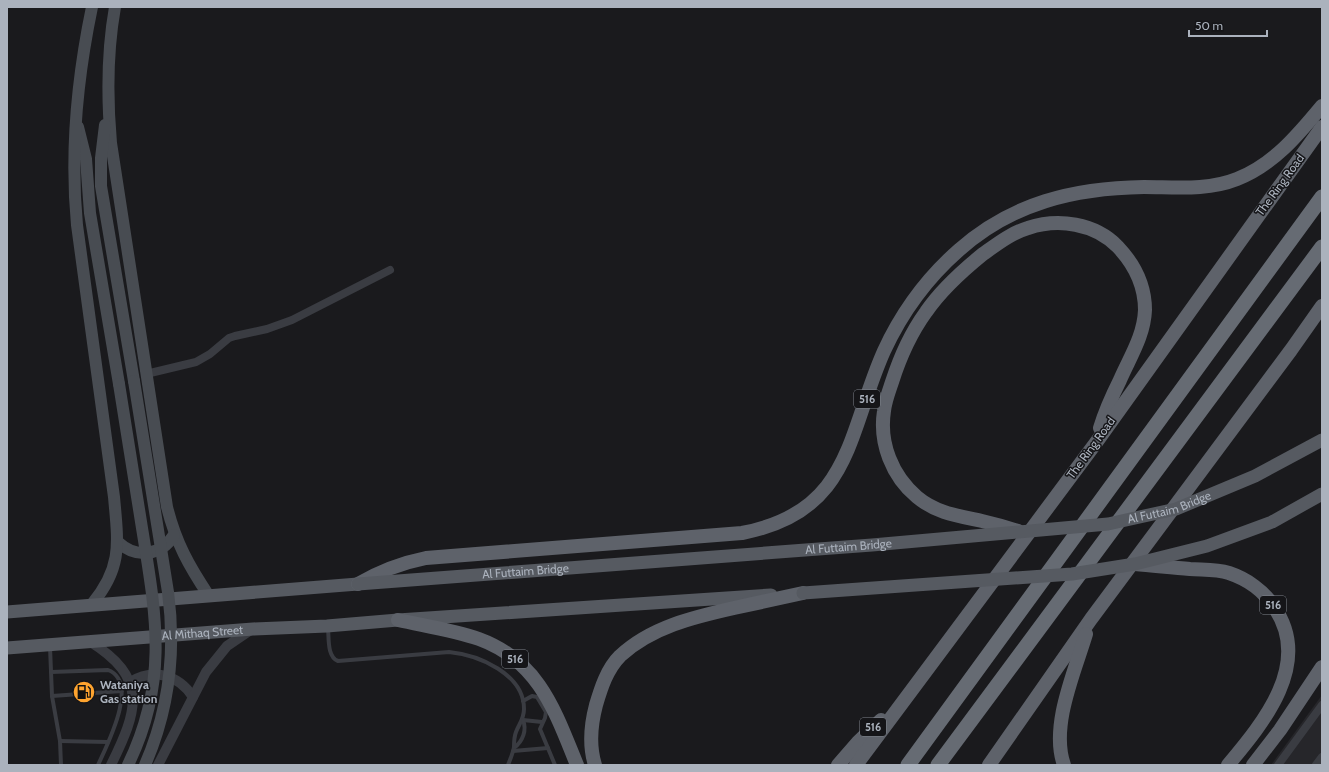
<svg xmlns="http://www.w3.org/2000/svg" width="1329" height="772" viewBox="0 0 1329 772" font-family="Cabin,sans-serif">
<rect width="100%" height="100%" fill="#1a1a1d"/>
<polygon fill="#26262a" points="1322,695 1322,765 1271,765"/>
<g fill="none" stroke-linecap="round" stroke-linejoin="round">
<g stroke="#3a3c42" stroke-width="4">
<path d="M328 628C329 638 327 657 338 661L449 652C479 655 524 674 524 709 524 719 519 724 516 732 514 737 514 742 514 747 513 753 510 760 508 765"/>
<polyline points="50,647 52,696 60,741 61,765"/>
<path d="M51 672 108 670C140 682 107 745 98 765"/>
<polyline points="52,696 122,691"/>
<polyline points="523,701 532,696 537,697 546,712 545,718 540,729 555,765"/>
<polyline points="523,720 542,722"/>
<polyline points="60,741 108,742"/>
<path d="M514 748C523 741 527 730 523 720"/>
<polyline points="513,751 548,748"/>
</g>
<g stroke="#3a3c42" stroke-width="8">
<polyline points="146,374 196,362 210,354 229,338 235,336 267,329 292,320 390,270"/>
<polyline points="1278,765 1322,705"/>
<polyline points="1316,765 1322,757"/>
</g>
<g stroke="#3a3c42" stroke-width="10">
<path d="M89 641C149 678 138 710 111 765"/>
<path d="M130 682C153 668 178 674 193 697"/>
<polyline points="158,765 206,672 227,646 252,629"/>
</g>
<g stroke="#484c52" stroke-width="12">
<path d="M115 7C107 52 107 98 111 143L167 507C176 543 189 566 209 596"/>
<polyline points="105,125 101,158 101,186 134,381"/>
<polyline points="78,127 86,159 90,213 119,384"/>
<path d="M118 542C136 559 161 556 174 535"/>
<path d="M92 604C123 567 118 542 114 497L77 225C70 152 77 79 92 7"/>
</g>
<g stroke="#565a61" stroke-width="13">
<polyline points="7,612 358,584"/>
<path id="s1" d="M7 648 253 629 327 626 398 620 771 595"/>
</g>
<g stroke="#5e626a" stroke-width="14">
<path d="M1018 531C1006 527 995 524 982 521 959 516 936 513 917 497 892 476 879 443 884 411 885 401 889 391 892 382 900 357 910 334 926 312 941 290 962 271 983 254 997 244 1011 233 1028 228 1058 218 1095 223 1118 247 1134 264 1145 286 1145 310 1144 336 1130 357 1120 380 1112 396 1105 412 1100 428"/>
<path d="M1135 564C1154 566 1172 567 1190 569 1203 570 1216 569 1229 573 1247 579 1264 591 1274 607 1313 663 1264 722 1228 765"/>
<path d="M358 584C380 571 401 563 426 558L742 533C852 512 847 434 884 351 902 312 927 278 959 250 1012 203 1074 188 1144 187 1174 187 1207 191 1237 179 1273 165 1298 135 1322 106"/>
<path d="M398 620C425 626 453 630 479 639 539 661 555 711 577 765"/>
<path d="M595 765C589 746 591 724 596 705 601 688 607 669 620 656 651 627 694 617 734 608 757 603 780 598 803 593"/>
<polyline points="838,765 858,742 881,720"/>
<polyline points="856,765 1095,444 1322,127"/>
<polyline points="989,765 1091,619 1291,350 1322,306"/>
<path d="M1064 765C1050 726 1075 671 1086 634"/>
<polyline points="1253,765 1280,730 1322,667"/>
</g>
<g stroke="#666b73" stroke-width="15">
<polyline points="908,765 1322,197"/>
<polyline points="938,765 1322,247"/>
</g>
<g stroke="#484c52" stroke-width="12">
<path d="M134 381 168 592C176 652 169 710 145 765"/>
<path d="M119 384C127 432 134 480 142 528 156 615 169 681 128 765"/>
</g>
<g stroke="#565a61" stroke-width="13">
<path id="s2" d="M358 584 872 545 1108 524 1176 509 1255 476 1322 440"/>
<polyline points="803,593 1072,574 1135,564 1207,546 1272,522 1322,494"/>
</g>
</g>
<defs>
<g id="fuel-disc" transform="scale(1.15)"><circle r="9.5" fill="#ffa42f" stroke="#151518"/><path d="M-5.5-6h7V0h2V4h1.3V-2.5L3-4.5l.8-.8L6-3V5H2.5V1h-1V6h-7ZM-4.2-4.7v3.2H.2V-4.7Z" fill="#111"/></g>
</defs>
<g fill-rule="evenodd">
<use href="#fuel-disc" x="84" y="692"/>
</g>
<g text-anchor="middle" stroke-width="3" stroke-linejoin="round" paint-order="stroke">
<g fill="#151518" stroke="#7e838c" stroke-width="1">
<rect x="854" y="390" width="26" height="18" rx="3"/>
<rect x="1260" y="596" width="26" height="18" rx="3"/>
<rect x="502" y="650" width="26" height="18" rx="3"/>
<rect x="860" y="718" width="26" height="18" rx="3"/>
</g>
<g font-size="11" font-weight="bold" fill="#abb2bd">
<text x="867" y="403">516</text>
<text x="1273" y="609">516</text>
<text x="515" y="663">516</text>
<text x="873" y="731">516</text>
</g>
<g font-size="12" fill="#abb2bd" stroke="#151518">
<text transform="translate(1280 185) rotate(-54)" y="4">The Ring Road</text>
<text transform="translate(1091 448) rotate(-54)" y="4">The Ring Road</text>
<text dy="4" stroke="none"><textPath href="#s2" startOffset="816">Al Futtaim Bridge</textPath></text>
<text dy="4" stroke="none"><textPath href="#s2" startOffset="492">Al Futtaim Bridge</textPath></text>
<text dy="4" stroke="none"><textPath href="#s2" startOffset="168">Al Futtaim Bridge</textPath></text>
<text dy="4" stroke="none"><textPath href="#s1" startOffset="196">Al Mithaq Street</textPath></text>
</g>
<g font-size="12" font-weight="bold" fill="#abb2bd" stroke="#151518" text-anchor="start">
<text x="100" y="689">Wataniya<tspan x="100" dy="14">Gas station</tspan></text>
</g>
</g>
<rect width="1329" height="772" fill="none" stroke="#abb2bd" stroke-width="16"/>
<path d="M1189 30v6h78v-6" fill="none" stroke="#abb2bd" stroke-width="2"/>
<text x="1195" y="30" font-size="12" fill="#abb2bd" stroke="#151518" stroke-width="3" paint-order="stroke">50 m</text>
</svg>
